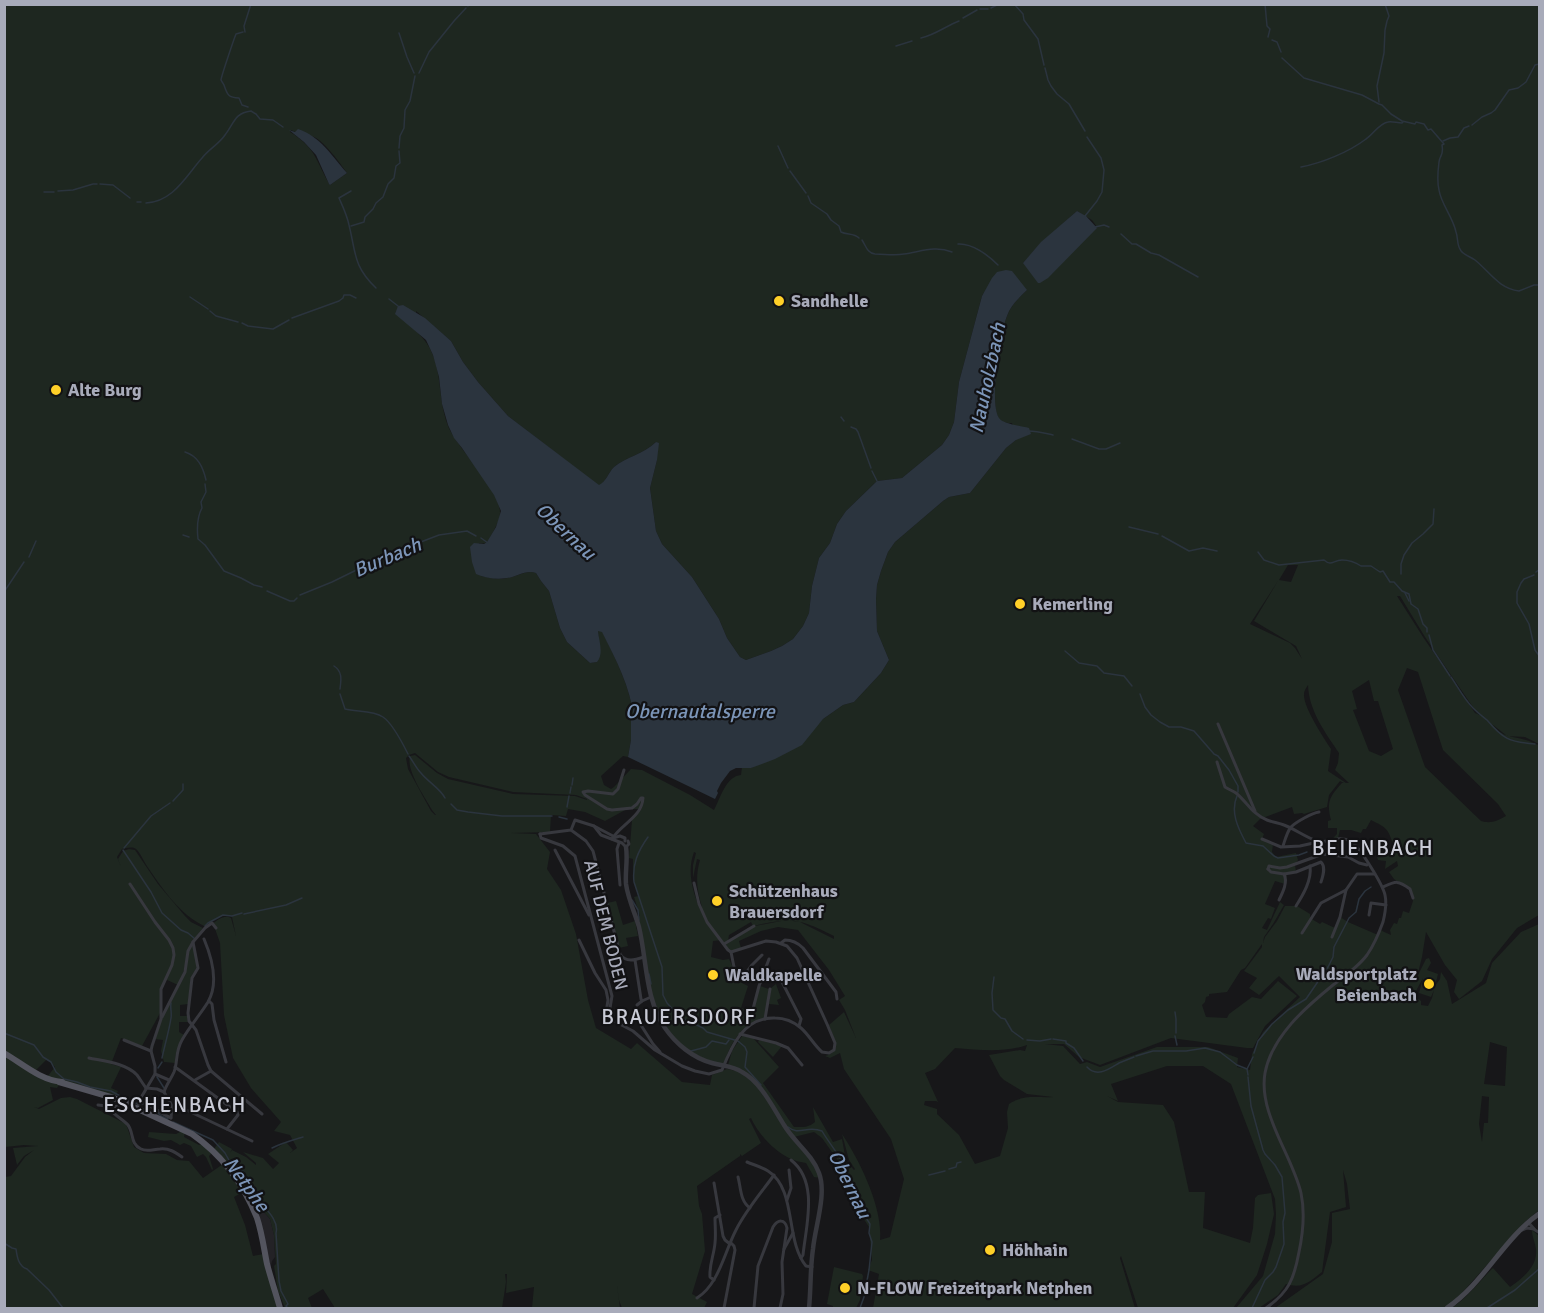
<svg xmlns="http://www.w3.org/2000/svg" width="1544" height="1313" viewBox="0 0 1544 1313" font-family="Signika,sans-serif">
<rect width="100%" height="100%" fill="#171719"/>
<polygon fill="#232226" points="257,1204 270,1219 274,1235 275,1257 272,1261 270,1270 253,1206"/>
<g fill="#1e2720" fill-rule="evenodd">
<path d="M5 5H1539V744L1525 737 1507 736 1492 724C1504 739 1509 735 1526 740 1530 741 1535 744 1539 745V915L1517 928 1492 959 1482 981 1459 999 1454 992 1457 980 1445 965 1426 932 1422 957 1417 977 1426 959 1429 958 1431 963 1427 970 1438 974 1435 986 1440 979 1441 972 1447 981 1452 1004 1486 983 1492 963 1521 932 1539 924 1540 1006 1537 1015 1539 1010V1210L1526 1221 1454 1302 1443 1308H1275L1323 1274 1332 1242V1213L1350 1209 1347 1184 1343 1170 1346 1207 1330 1212 1322 1272C1309 1282 1303 1289 1286 1284L1278 1295 1259 1308H1236L1263 1276 1275 1234 1276 1214 1275 1199 1231 1084 1203 1066H1167L1111 1084 1118 1101 1107 1096 1118 1102 1163 1105 1174 1122 1189 1192H1205L1203 1228 1250 1243 1253 1228 1255 1198 1258 1195 1271 1193 1274 1214 1267 1244 1257 1275 1233 1308H1138L1121 1256 1120 1258 1135 1308H873L879 1274 868 1270 872 1260 869 1227 856 1207 851 1179 822 1138 814 1132 794 1137 748 1074 728 1065 732 1051 742 1036 753 1038 779 1067 763 1083 794 1127C802 1127 808 1128 815 1122L813 1107 833 1142 842 1139 846 1161 854 1170 855 1169 849 1160 842 1134C860 1161 883 1208 880 1240L890 1237 904 1179 891 1139 844 1069 840 1053 830 1058 825 1056C843 1051 833 1037 829 1025L844 1012 856 1038 845 1010 839 1000 845 996 829 970 798 930 778 927 761 931 739 941 741 948 734 951 729 950 725 944 755 926 786 920 800 922 834 939V936C798 918 792 917 753 926L751 922 729 935 728 941 724 943 722 940 713 941 711 957 723 960 729 959 740 982 748 986 741 1008 753 1011 760 986 769 989 765 1018C742 1022 730 1044 724 1064 651 1051 648 977 637 917L640 916 634 897 638 896 633 878V859L629 858 632 820 640 809H627L605 821 585 812 568 809 566 816 551 815 550 832 511 833 536 834 550 852 547 869 561 890 576 934 588 1000 596 1028 631 1049 637 1043 682 1082 710 1085 712 1075 727 1069 741 1072 756 1085 810 1159 820 1178 814 1177 806 1163C801 1162 795 1161 791 1159 775 1152 758 1134 751 1118L749 1119 761 1143 742 1156 740 1154V1156L697 1186 699 1206 702 1214 705 1251 692 1294 707 1302 704 1308H622L619 1300 616 1278 620 1308H532L534 1287 506 1293 507 1274H505L506 1282 502 1308H335L323 1289 308 1298 312 1308H285L278 1291 274 1266 276 1264 274 1235 270 1219 257 1204 230 1166 214 1149 219 1142 232 1149 230 1153 232 1150 246 1157 256 1165V1163L243 1152 263 1158 273 1169 279 1163 268 1154 286 1142 293 1150 290 1153 297 1148 290 1135 274 1131 281 1122 251 1088 233 1058 224 1015 220 943 213 923C218 920 224 914 231 918L236 936 232 917 229 915H222L204 926C180 914 164 891 149 869 145 864 140 852 136 849 132 846 126 848 122 849L117 857 121 867 118 859 123 851 129 849 135 850 158 884 185 916 191 922 203 928 192 942 183 973 178 985 165 979 160 989V1013L142 1046 121 1038 111 1064 121 1067 111 1088 118 1091 115 1097 47 1077 55 1067 47 1059 33 1073 59 1085 57 1088 50 1087 53 1100 38 1108 34 1107 39 1109 61 1098 70 1097 77 1099 126 1124 134 1147 144 1153 166 1154 177 1160 189 1161 203 1178 223 1164 243 1192 234 1197 245 1225 253 1256 264 1254 279 1308H5V1177L11 1176 25 1157 34 1150 24 1156 17 1165 13 1148 38 1146 24 1145 5 1147ZM291 130C298 134 307 133 314 137 325 142 340 163 347 173L330 185C315 160 317 149 290 132ZM1077 211 1092 220 1097 227 1023 263 1041 243ZM987 288 1027 290C1019 298 1011 305 1007 316 1000 333 989 404 999 419 1002 423 1007 423 1012 423L1016 440 1006 448 970 493 949 497 943 501 895 542 888 552 881 571 877 585 876 599 877 631 889 660 881 673 854 702 843 705 823 719 819 723 751 768 742 767 741 775C726 776 720 799 714 810L690 795 642 770 631 769 614 787 611 789 604 785 601 776 623 756 628 757 631 740V720L634 718C630 686 616 660 602 631H598L599 641 597 662 590 663 567 642 560 628 549 591 541 581 536 573C527 569 517 577 507 578 499 580 490 578 481 576L479 543C487 545 488 541 492 534 495 528 500 520 500 513 501 491 457 448 448 426 435 393 446 359 417 332L416 311 451 341 463 362 478 382 508 416 599 486C606 482 608 473 614 467 626 457 644 454 656 442L657 460 650 488 656 531 662 544 692 577 719 619 727 638 740 657 746 660 771 651 782 646 793 639 803 626 809 613 812 586 819 558 830 543 837 524 846 511 877 481 902 478 942 445 949 435 954 422 959 382 982 296ZM1288 565H1298L1291 582 1279 580ZM1278 581 1254 621 1296 646 1302 659 1295 648 1290 643 1250 624ZM1397 596H1400L1425 637 1477 713 1482 716 1475 713 1423 637ZM1407 668 1418 672 1443 750 1498 804 1506 816C1497 821 1491 824 1481 821L1425 767 1398 690ZM1369 680 1374 701H1378L1393 749 1381 756 1369 751 1353 710 1357 709 1352 691ZM1308 685C1309 711 1325 732 1339 753L1338 763 1335 770 1349 783H1346L1328 771 1331 749C1324 738 1303 707 1304 694 1304 691 1306 688 1308 685ZM415 753 438 772 449 777 513 792 576 795 587 799V800L575 796 513 794 448 779 437 773 415 755 410 756C406 771 425 797 432 810L436 815H435L431 811 408 769 406 758 409 755ZM1340 781 1344 783H1342C1330 796 1326 802 1331 820L1328 821V828H1337V834L1332 839 1338 838 1340 830H1351L1361 833 1363 829H1366L1371 820C1387 828 1388 828 1394 847L1377 857 1378 860 1386 861 1385 869 1397 861 1398 866 1389 872 1394 879 1410 890 1413 901 1409 913 1403 911 1401 918H1399L1397 924 1394 923 1390 930 1391 935 1380 930 1378 935 1348 922 1340 917 1335 928 1322 922 1320 924 1310 918V914L1297 906H1285L1277 921 1265 937 1263 943 1264 937 1273 924 1284 905 1280 902 1267 930 1262 928 1268 918 1271 919 1275 908 1265 904 1275 881 1285 884 1287 874 1296 872 1295 865 1298 860 1296 853 1276 857 1272 852 1273 844 1262 839 1264 834 1253 826 1260 819 1292 807 1294 814 1302 813 1304 814 1327 807 1329 795ZM694 852 696 853 693 865V878L697 859 700 860C695 877 697 891 702 907L700 909C692 890 687 871 694 852ZM1262 944V947L1244 971 1257 978 1249 988 1259 995 1279 976 1300 997 1263 1032 1252 1054 1250 1070 1237 1067 1238 1058 1208 1047H1157L1100 1067 1087 1062 1080 1064 1063 1046 1045 1044H1064L1079 1057 1100 1065 1171 1038 1247 1048H1253L1265 1026 1297 996 1278 981 1261 999 1252 997 1229 1014 1227 1018 1206 1017 1202 1005 1205 1002 1206 997 1209 996V994L1227 992 1241 970 1245 968ZM1423 978 1419 993 1431 997 1434 990 1432 998 1428 1006 1421 1005V1001L1415 996 1417 989ZM1490 1042 1507 1047 1505 1086 1484 1084ZM1027 1045 1025 1051 1020 1050 989 1055 1000 1076 1004 1080 1027 1094 1053 1097C1037 1098 1024 1094 1009 1104L1007 1112 1008 1128 1000 1156 975 1164 959 1135 937 1114V1109L924 1105 925 1101H936L938 1102 925 1073 935 1069 955 1048C979 1050 1004 1053 1027 1045ZM1482 1096 1489 1097 1488 1123H1484L1482 1142 1479 1124Z"/>
<polygon points="616,901 623,925 635,921 638,936 626,938 628,946 619,948 607,903"/>
<polygon points="193,944 197,967 191,977 188,1004 180,1005 180,1016 187,1016 188,1022 179,1022 179,1032 184,1035 176,1054 175,1063 164,1062 161,1051 163,1040 155,1039 162,1019 185,973 189,951"/>
<polygon points="776,984 781,998 777,1000 779,1005 769,1004 771,988"/>
<polygon points="759,1040 782,1046 773,1057 758,1042"/>
<polygon points="182,1131 185,1133 184,1137 199,1145 202,1144 212,1153 209,1156 213,1169 212,1170 206,1157 203,1154 197,1157 191,1146 184,1143 180,1145 171,1140 164,1141 148,1137 149,1132 176,1134"/>
<path d="M1532 1230 1538 1235 1540 1239 1539 1308H1451C1467 1299 1479 1281 1493 1268L1510 1287C1523 1278 1538 1266 1536 1249 1535 1242 1532 1237 1532 1230Z"/>
<polygon points="834,1267 862,1274 863,1276 860,1300 856,1308 833,1308 833,1306 827,1304"/>
</g>
<g fill="#2b343e">
<path d="M298 129C320 136 332 156 347 173L330 185 329 184 316 155 304 142 289 130 295 132Z"/>
<polygon points="1077,211 1086,216 1097,228 1048,278 1040,283 1038,283 1023,263 1041,242"/>
<path d="M1006 270 1012 271 1027 290C1019 298 1011 305 1007 316 1000 333 989 403 999 418 1003 424 1021 426 1029 428L1031 434 1016 440 1006 448 970 493 949 497 943 501 895 542 888 552 881 571 877 585 876 599 877 631 889 660 881 673 854 702 843 705 823 719 802 745 775 759 751 768H736L730 771 721 783 717 791 718 793 715 799 628 757 631 740V720L634 718C630 686 616 660 602 632L598 631C599 641 604 654 597 662L590 663 567 642 560 628 549 591 541 581 536 573C526 569 517 577 507 578 497 580 485 578 476 574L472 562 470 547 474 543 484 544 487 542 496 527 501 511 494 495 462 448 454 438 448 425 442 404 439 377 433 355 426 340 395 314 398 306 403 305 425 318 451 341 463 362 478 382 508 416 599 485C606 482 608 473 614 467 626 457 644 454 656 442L659 443 657 460 650 488 656 531 662 544 692 577 719 619 727 638 740 657 746 660 771 651 782 646 793 639 803 626 809 613 812 586 819 558 830 543 837 524 846 511 877 481 902 478 942 445 949 435 954 422 959 382 982 296 992 278 997 272Z"/>
</g>
<g fill="none" stroke-linecap="round" stroke-linejoin="round">
<g stroke="#2b343e" stroke-width="1.5">
<polyline points="1014,4 1023,14 1024,20 1038,39 1044,65"/>
<polyline points="1265,4 1267,26 1270,29 1268,37"/>
<polyline points="468,6 469,4"/>
<polyline points="991,8 999,4"/>
<polyline points="980,9 988,9"/>
<polyline points="963,18 977,10"/>
<path d="M243 32 236 34C234 39 221 77 221 80 222 82 223 83 224 85 227 94 228 98 239 98L242 105 248 107"/>
<polyline points="245,32 244,26 251,4"/>
<polyline points="399,33 407,57 414,73"/>
<path d="M921 38C935 35 946 26 959 21"/>
<polyline points="1272,40 1277,42 1281,52"/>
<polyline points="896,46 912,41"/>
<path d="M1282 58 1304 78 1362 95 1379 104 1382 105 1391 114 1402 121 1415 124 1416 122 1424 124 1428 130 1431 129 1444 144 1442 145C1444 156 1440 154 1439 162 1438 170 1437 182 1439 190 1441 204 1453 217 1456 232 1458 237 1457 245 1460 249 1462 255 1470 256 1475 260 1490 272 1498 288 1519 291L1534 285H1540"/>
<polyline points="1045,68 1048,80 1051,86 1057,94 1069,104 1085,131"/>
<polyline points="419,73 429,52 454,21 466,8"/>
<polyline points="1379,102 1377,86 1384,53 1385,30 1387,21 1389,16 1385,4"/>
<polyline points="1472,125 1482,117 1491,113 1495,110 1509,90 1518,88 1526,82 1535,65 1539,64"/>
<polyline points="1443,141 1450,138 1458,137 1464,128 1469,126"/>
<polyline points="778,146 788,168"/>
<polyline points="399,148 400,136 404,128 405,110 410,101 415,76"/>
<path d="M1301 167C1322 163 1349 152 1366 139 1374 134 1378 124 1388 122 1392 121 1397 123 1402 123L1403 122"/>
<polyline points="790,171 806,193"/>
<polyline points="100,184 113,185 130,198"/>
<polyline points="58,191 73,190 93,184 97,184"/>
<path d="M351 191 339 198C343 207 347 215 349 225 356 253 353 266 376 288"/>
<polyline points="44,192 54,192"/>
<path d="M808 196 811 203 827 214 831 220 839 226 841 232C847 235 854 233 859 238"/>
<polyline points="137,202 141,202"/>
<path d="M146 203C173 202 186 176 202 158 209 149 219 144 225 135 234 124 234 113 251 111L256 114 260 119 273 120 283 127"/>
<polyline points="1085,216 1097,201 1102,192 1104,170 1101,158 1087,137"/>
<polyline points="351,226 364,222 365,217 373,209 376,203 383,197 388,184 394,178 396,166 400,163 399,151"/>
<polyline points="1095,227 1104,225 1109,227"/>
<polyline points="1121,234 1132,244 1136,244 1151,253 1159,255 1198,277"/>
<path d="M862 240C866 246 867 253 875 254 885 254 895 256 904 254 920 252 935 245 952 252"/>
<path d="M958 244C972 243 988 255 998 265"/>
<polyline points="190,297 208,309"/>
<polyline points="389,299 398,306"/>
<polyline points="210,311 216,316 238,322"/>
<polyline points="292,318 339,301 343,298 344,295 350,295 356,298"/>
<polyline points="242,323 248,326 273,329 289,320"/>
<polyline points="841,417 844,421"/>
<polyline points="851,427 856,429 858,432 871,468"/>
<path d="M1028 431C1037 431 1044 433 1053 435"/>
<polyline points="1072,439 1099,449 1106,449 1120,443"/>
<path d="M185 452C198 456 203 467 206 480"/>
<polyline points="872,471 877,481"/>
<path d="M205 484 206 492 201 502 202 508C197 517 197 530 198 539L205 545 224 571 241 578 254 585 262 587"/>
<polyline points="1129,527 1158,534"/>
<polyline points="183,535 189,537"/>
<polyline points="1162,536 1189,551 1203,548 1217,551"/>
<polyline points="481,538 488,543"/>
<path d="M1258 552 1264 560 1279 565 1324 560C1332 567 1333 560 1342 560 1349 560 1355 562 1361 566H1371L1380 572 1383 571 1390 582H1394L1402 591 1409 594 1411 604 1418 609 1423 624 1427 628V632"/>
<polyline points="29,557 36,541"/>
<polyline points="1536,572 1540,569"/>
<polyline points="1401,574 1401,564 1404,555 1412,543 1423,534 1433,524 1434,509"/>
<polyline points="1534,575 1524,579 1521,583 1517,592 1517,603 1529,624 1535,650 1540,657"/>
<polyline points="267,591 290,601 294,601 297,598"/>
<polyline points="4,592 24,562"/>
<polyline points="1405,593 1409,601"/>
<polyline points="300,595 332,582 387,555 439,535 467,531 476,536"/>
<polyline points="1429,635 1433,650 1450,676"/>
<polyline points="1065,651 1079,663 1097,666 1104,673 1124,676 1132,686"/>
<path d="M334 666C343 672 341 680 340 689"/>
<path d="M1451 677C1458 687 1464 699 1473 708 1478 713 1482 716 1487 720 1503 739 1509 742 1535 744"/>
<path d="M340 694 345 709C356 712 373 710 383 717 392 723 403 744 408 754"/>
<polyline points="1140,694 1145,707 1151,715 1160,722 1169,727 1181,727 1194,731 1214,754 1218,756 1229,770 1238,786 1238,792"/>
<polyline points="1539,745 1540,745"/>
<path d="M409 756C413 761 416 768 421 773 428 782 440 788 445 798"/>
<polyline points="572,785 573,778"/>
<polyline points="570,793 571,787"/>
<path d="M1237 796C1230 812 1238 828 1246 843L1263 846 1274 856 1278 858 1299 855 1307 852"/>
<polyline points="173,801 183,790 183,784"/>
<polyline points="451,804 457,810 468,812 502,816 552,816"/>
<polyline points="567,807 569,796"/>
<polyline points="559,817 567,819"/>
<path d="M648 837C638 851 632 864 634 882L662 967 663 995 667 1003 680 1017 703 1028 707 1032 738 1041 745 1047 747 1052 745 1067 761 1085"/>
<polyline points="124,848 151,816 170,803"/>
<polyline points="123,850 151,892 162,913 181,930 188,933 195,939"/>
<polyline points="632,900 638,910 639,920"/>
<polyline points="244,914 286,905 302,898"/>
<polyline points="205,926 208,923 223,915 232,916 242,913"/>
<polyline points="649,974 651,984"/>
<polyline points="994,977 992,993 993,1010 1001,1018 1005,1019 1012,1031 1023,1039"/>
<polyline points="1175,1012 1176,1019 1176,1033"/>
<polyline points="4,1033 34,1045 43,1057 51,1062 56,1072 64,1079 77,1082 90,1087 111,1091 133,1103 144,1104"/>
<polyline points="1175,1036 1177,1045"/>
<polyline points="1053,1039 1066,1041 1066,1043 1074,1048 1083,1061"/>
<polyline points="1027,1040 1040,1041 1051,1039"/>
<polyline points="691,1051 706,1047 712,1041 726,1044 729,1040"/>
<polyline points="1254,1053 1258,1041 1272,1024 1288,1010 1306,999 1328,967 1333,957 1334,947 1349,918 1356,912 1359,899 1365,891 1371,887"/>
<polyline points="1136,1056 1153,1051 1186,1051 1205,1048 1220,1052 1237,1065 1247,1069"/>
<path d="M162 1058C165 1044 169 1031 171 1018 172 1013 170 1008 171 1003"/>
<path d="M1087 1067C1097 1078 1109 1069 1119 1063 1124 1061 1129 1059 1134 1057"/>
<polyline points="158,1068 162,1062"/>
<polyline points="1248,1075 1247,1069 1253,1057"/>
<polyline points="157,1077 164,1088"/>
<polyline points="1248,1077 1251,1106 1263,1150 1265,1154 1275,1165 1282,1177 1285,1213 1283,1222 1284,1244 1276,1267 1273,1272 1265,1280 1252,1308"/>
<polyline points="156,1111 161,1116 168,1119"/>
<path d="M173 1122 213 1140 225 1153 230 1162 244 1172 245 1178 255 1188 253 1193C260 1205 280 1218 276 1233L279 1281 281 1291 288 1304 286 1306 288 1308"/>
<path d="M788 1127C799 1136 807 1125 822 1131 830 1145 842 1157 847 1172 852 1183 852 1195 856 1205 859 1213 866 1216 870 1224L869 1233 872 1242 869 1270 864 1297 860 1308"/>
<path d="M272 1148C282 1143 293 1140 303 1137"/>
<polyline points="949,1169 956,1167 957,1163 961,1162"/>
<polyline points="929,1175 945,1171"/>
<path d="M4 1243 12 1248 16 1249C17 1256 18 1266 27 1269L49 1290 63 1308"/>
<polyline points="1487,1308 1515,1290 1540,1268"/>
</g>
<g stroke="#37383e" stroke-width="3">
<polyline points="1218,724 1255,811"/>
<path d="M1217 762 1225 787C1228 789 1233 791 1236 793 1247 802 1252 814 1267 820 1272 822 1279 823 1284 825 1295 829 1305 837 1317 841 1325 844 1334 837 1343 839 1348 839 1352 842 1355 845 1363 853 1383 885 1385 895 1387 904 1385 914 1383 922 1379 933 1374 945 1367 955 1358 967 1345 976 1333 985 1306 1007 1272 1036 1265 1073 1258 1113 1292 1155 1301 1193 1305 1212 1303 1233 1299 1252 1294 1279 1289 1292 1266 1308"/>
<polyline points="594,826 613,836"/>
<path d="M571 830 586 841 593 851 620 954C626 963 635 960 644 957"/>
<path d="M540 834 541 838 563 846 575 856 612 996 609 1014 614 1021 633 1031 655 1050 682 1066 695 1071 709 1074 722 1070C732 1045 744 1017 775 1018 784 1018 794 1022 801 1028 809 1035 814 1045 822 1052L829 1053 834 1050 835 1043 827 1024 797 958 787 946 776 942 766 941 731 952"/>
<polyline points="540,834 571,830 575,820 594,826 601,835 622,843 626,847"/>
<polyline points="613,838 620,836 625,838 625,841"/>
<path d="M612 839C621 824 642 817 643 798H641L637 804 632 808 612 810 607 809 585 795 583 792 588 791 613 794 618 789 624 770"/>
<polyline points="1262,839 1281,847 1300,846 1318,842"/>
<polyline points="1321,842 1323,854"/>
<polyline points="619,843 617,849 620,885"/>
<path d="M1283 846C1285 840 1287 832 1291 827 1296 822 1312 813 1319 812"/>
<polyline points="626,847 629,844 628,841"/>
<polyline points="555,850 589,915"/>
<polyline points="1268,869 1269,866 1280,868 1287,867 1323,854 1348,857 1359,863 1367,865"/>
<path d="M1268 869 1271 872 1284 874 1296 872 1321 862C1326 867 1323 876 1321 882"/>
<polyline points="694,883 699,904 707,922 728,950 731,952"/>
<polyline points="130,884 155,922 169,940 173,948 174,955 172,965 161,989 161,1019 152,1046 151,1051 155,1066 155,1074 139,1101 137,1108"/>
<path d="M1383 887C1396 881 1398 880 1410 889L1413 898"/>
<path d="M1279 900C1283 892 1288 882 1284 874"/>
<path d="M1296 906C1303 895 1312 880 1310 866"/>
<polyline points="1369,915 1371,903 1386,905"/>
<polyline points="1302,933 1321,903 1346,890 1357,874 1374,874"/>
<polyline points="1332,937 1340,917 1346,890"/>
<polyline points="579,940 595,973 606,990 608,1000 606,1013 609,1017"/>
<polyline points="193,942 198,968 192,978 188,1013 189,1021 196,1030 208,1065 211,1071 262,1114"/>
<path d="M781 943 785 940C793 940 798 943 803 948L836 992 837 999"/>
<polyline points="724,944 754,926"/>
<polyline points="731,952 734,967 740,978 743,977 752,965 762,955"/>
<polyline points="635,960 641,999 642,1001 651,997"/>
<polyline points="765,970 773,972 779,976 801,1019 799,1026"/>
<polyline points="209,1001 212,1004 214,1020 226,1062"/>
<polyline points="637,1005 642,1001"/>
<polyline points="753,1009 759,986 769,959"/>
<polyline points="162,1017 185,972 188,951 193,942 205,928 212,923 216,928"/>
<polyline points="637,1019 653,1044 660,1052"/>
<polyline points="765,1019 770,989"/>
<polyline points="740,1034 776,1043 788,1048 802,1065"/>
<polyline points="124,1040 151,1051"/>
<path d="M89 1058C103 1061 126 1063 137 1075 140 1079 143 1084 146 1088"/>
<polyline points="175,1067 237,1112 238,1115 227,1129"/>
<polyline points="155,1074 169,1080"/>
<polyline points="195,1080 211,1071"/>
<polyline points="146,1088 157,1089 164,1092"/>
<path d="M164 1092C166 1085 171 1079 174 1072 178 1062 175 1052 182 1040 189 1027 200 1015 208 1002 219 983 212 958 204 939"/>
<polyline points="164,1092 172,1106 171,1118"/>
<path d="M107 1096C106 1099 104 1102 106 1105 109 1112 123 1119 128 1125 134 1133 130 1144 141 1149 147 1152 154 1149 160 1149 169 1148 175 1152 182 1157"/>
<path d="M139 1101C151 1105 160 1113 171 1118"/>
<polyline points="98,1105 115,1107 125,1103"/>
<polyline points="172,1108 178,1107 182,1108 252,1141"/>
<path d="M791 1160C819 1182 806 1225 803 1255L801 1258"/>
<path d="M747 1162C754 1165 762 1167 768 1171 797 1189 785 1241 806 1266L812 1267"/>
<path d="M738 1177C741 1188 740 1201 750 1208"/>
<polyline points="714,1183 723,1236 725,1240 730,1244"/>
<polyline points="787,1200 791,1188 789,1170"/>
<polyline points="1528,1222 1535,1230 1540,1233"/>
<polyline points="1522,1230 1527,1228 1534,1229"/>
<polyline points="784,1249 793,1233"/>
<path d="M714 1280 710 1277C709 1265 714 1255 715 1243 716 1235 715 1226 715 1218L720 1215"/>
<path d="M697 1298C719 1284 724 1253 736 1230 746 1210 761 1193 774 1175"/>
<polyline points="724,1308 735,1250 734,1246 731,1243"/>
<path d="M754 1308 758 1266 773 1227C778 1219 785 1219 787 1228L782 1262 783 1294 780 1308"/>
</g>
<path stroke="#37383e" stroke-width="4.5" d="M626 847C628 860 625 871 626 884 628 899 635 913 639 927 647 961 645 999 665 1028 676 1044 693 1058 712 1063 722 1066 733 1066 742 1072 761 1082 773 1108 784 1125 794 1142 812 1154 819 1173 827 1194 815 1227 813 1249 810 1269 811 1289 809 1308"/>
<path stroke="#45464e" stroke-width="5" d="M1447 1308C1484 1283 1503 1239 1540 1213"/>
<g stroke="#53545e" stroke-width="6">
<path d="M4 1053C23 1064 40 1080 62 1082"/>
<path d="M59 1082 114 1098 192 1134C222 1155 244 1185 257 1218 262 1233 264 1249 267 1264 271 1279 276 1294 280 1308"/>
</g>
</g>
<g fill="#ffd028" stroke="#121214" stroke-width="2">
<circle cx="779" cy="301" r="6"/>
<circle cx="56" cy="390" r="6"/>
<circle cx="1020" cy="604" r="6"/>
<circle cx="717" cy="901" r="6"/>
<circle cx="713" cy="975" r="6"/>
<circle cx="1429" cy="984" r="6"/>
<circle cx="990" cy="1250" r="6"/>
<circle cx="845" cy="1288" r="6"/>
</g>
<g text-anchor="middle" stroke-width="4.5" stroke-linejoin="round" paint-order="stroke">
<g font-size="18" font-weight="bold" fill="#a8abba" stroke="#121214" text-anchor="start">
<text x="791" y="307">Sandhelle</text>
<text x="68" y="396">Alte Burg</text>
<text x="1032" y="610">Kemerling</text>
<text x="729" y="897">Schützenhaus<tspan x="729" dy="21">Brauersdorf</tspan></text>
<text x="1417" y="980" text-anchor="end">Waldsportplatz<tspan x="1417" dy="21">Beienbach</tspan></text>
<text x="725" y="981">Waldkapelle</text>
<text x="1002" y="1256">Höhhain</text>
<text x="857" y="1294">N-FLOW Freizeitpark Netphen</text>
</g>
<g font-size="18" fill="#a8abba" stroke="#121214">
<text transform="translate(606 925) rotate(76)" y="6">AUF DEM BODEN</text>
</g>
<g font-size="20" font-style="italic" fill="#7c95b8" stroke="#121214">
<text transform="translate(987 378) rotate(-78)" y="7">Nauholzbach</text>
<text transform="translate(566 531) rotate(43)" y="7">Obernau</text>
<text transform="translate(387 557) rotate(-23)" y="7">Burbach</text>
<text x="700" y="718">Obernautalsperre</text>
<text transform="translate(247 1184) rotate(54)" y="7">Netphe</text>
<text transform="translate(850 1184) rotate(64)" y="7">Obernau</text>
</g>
<g font-size="21" letter-spacing="1.5" fill="#c9cbd6" stroke="#121214">
<text x="1373" y="855">BEIENBACH</text>
<text x="679" y="1024">BRAUERSDORF</text>
<text x="175" y="1112">ESCHENBACH</text>
</g>
</g>
<rect width="1544" height="1313" fill="none" stroke="#a8abba" stroke-width="12"/>
</svg>
